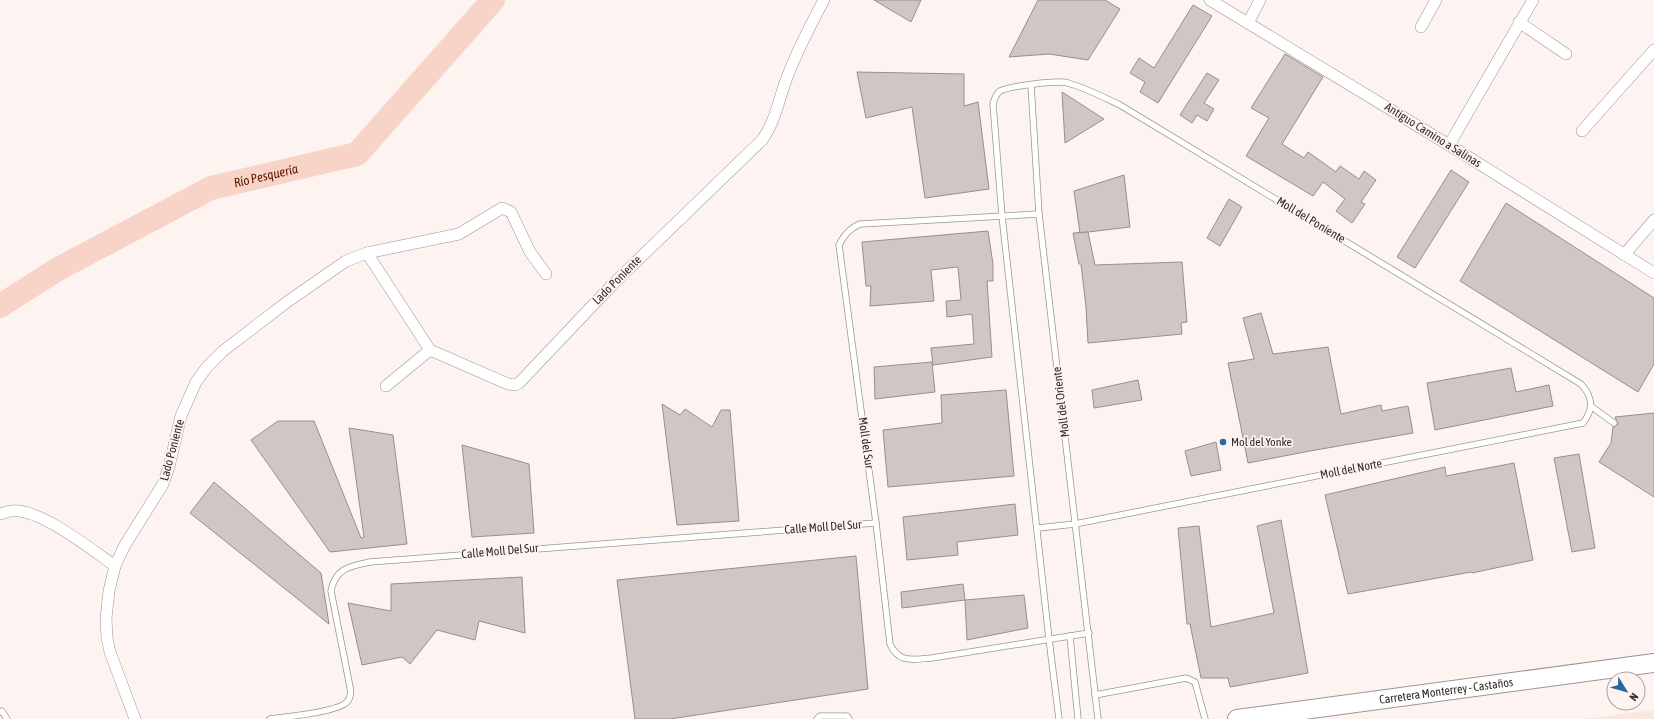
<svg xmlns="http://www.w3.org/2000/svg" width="1654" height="719" viewBox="0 0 1654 719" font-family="'Asap Condensed',sans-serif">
<rect width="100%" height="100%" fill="#fdf4f1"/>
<polygon fill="#f9e7e1" points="1654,710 1654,719 1584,719"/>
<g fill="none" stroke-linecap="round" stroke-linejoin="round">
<path stroke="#f8d3c8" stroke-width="24" id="s1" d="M0 306 58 269 211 188 357 154 493 0"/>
</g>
<g fill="#d0c7c4" stroke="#988f8c">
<polygon points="874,0 921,0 911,22"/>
<polygon points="1038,0 1105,0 1120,9 1088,60 1049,54 1009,57"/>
<polygon points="1193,5 1212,16 1158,103 1140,92 1145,82 1130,73 1139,58 1154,68"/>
<polygon points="1285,54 1323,77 1282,144 1304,158 1308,152 1336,172 1340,166 1359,179 1364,171 1376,180 1361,202 1365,204 1352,223 1336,211 1345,199 1323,182 1313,196 1246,156 1269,118 1251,108"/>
<polygon points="857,72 964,74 964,106 978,102 989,189 925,198 912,107 866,118"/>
<polygon points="1207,73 1219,80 1204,103 1214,109 1207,121 1197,115 1192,123 1180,115"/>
<polygon points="1062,92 1104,119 1065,143"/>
<polygon points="1451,170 1469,182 1415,268 1397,257"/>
<polygon points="1124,175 1130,227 1080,233 1074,191"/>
<polygon points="1229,199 1242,207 1220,246 1207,238"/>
<polygon points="1506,203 1654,298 1654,364 1638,392 1460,281"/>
<polygon points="988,231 993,264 993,281 987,281 992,357 933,365 931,348 974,344 972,314 947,317 946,301 961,300 958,267 931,270 934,301 870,306 871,286 866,286 862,242"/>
<polygon points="1088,232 1095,265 1182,262 1187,322 1181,323 1182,334 1088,343 1086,307 1081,264 1079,264 1073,233"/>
<polygon points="1261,313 1273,354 1328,347 1341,414 1381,405 1382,411 1408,406 1413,433 1310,451 1248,463 1228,363 1254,359 1243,318"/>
<polygon points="932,362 935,392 875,399 874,367"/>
<polygon points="1511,368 1516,392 1549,385 1553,406 1435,430 1427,383"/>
<polygon points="1138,380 1142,400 1094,408 1092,390"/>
<polygon points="1006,390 1014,476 888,487 883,430 942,423 941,395"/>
<polygon points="662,404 680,415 685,409 712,427 721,410 730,410 739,521 677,525"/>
<polygon points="1654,413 1654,497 1599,462 1611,443 1613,427 1618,424 1615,417"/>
<polygon points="278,421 314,421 361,538 364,537 349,428 393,435 407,544 330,552 251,440"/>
<polygon points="1216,442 1221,470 1191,476 1185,451"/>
<polygon points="462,445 529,464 534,533 472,537"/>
<polygon points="1579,454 1595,548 1572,552 1554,458"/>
<polygon points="1514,463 1533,560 1472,573 1471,572 1348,594 1325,495 1445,467 1446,476"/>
<polygon points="214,482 321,573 329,624 190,513"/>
<polygon points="1015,504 1018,535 957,542 958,555 907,560 903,517"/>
<polygon points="1281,520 1308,673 1230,687 1228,678 1201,678 1190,624 1187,624 1178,528 1199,526 1211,627 1274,613 1257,526"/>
<polygon points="856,556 868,689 670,719 635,719 617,580"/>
<polygon points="522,577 525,633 479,621 475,640 437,630 410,664 402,657 362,665 348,603 391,611 391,584"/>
<polygon points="963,584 965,600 902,608 901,592"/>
<polygon points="1024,595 1028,628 967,640 965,600"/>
</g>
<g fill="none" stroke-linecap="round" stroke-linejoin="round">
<g stroke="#9d9592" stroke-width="7">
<g id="lane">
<polyline points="1031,85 1039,214 1098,719"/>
<path d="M1039 214 860 224C849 229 844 235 839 245L876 523 890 644C899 664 913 659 932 658L1089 633"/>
<polyline points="1592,407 1614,423"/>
<path d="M1038 528 1075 524 1583 423C1594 409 1593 397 1581 384L1120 105C1103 97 1086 88 1068 83 1058 80 1010 86 1000 91 996 94 994 100 993 104L1002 216 1049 639 1059 719"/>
<polyline points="1070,636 1078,719"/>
<polyline points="1095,695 1186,678 1195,682 1205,719"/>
<polyline points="0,712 2,711 7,719"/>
<path d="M270 719C285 717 338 712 347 702 351 698 351 693 350 687L331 591C335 568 351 566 370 562L876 523"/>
<polyline points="817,719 820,716 847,716 849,719"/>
</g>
</g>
<g stroke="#9d9592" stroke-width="12">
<g id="street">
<polyline points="1210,0 1449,145 1654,273"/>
<polyline points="1519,22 1566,54"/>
<polyline points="1248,23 1260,0"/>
<polyline points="1421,27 1436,0"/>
<polyline points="1582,131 1654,50"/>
<polyline points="1449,145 1533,0"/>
<path d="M367 253 430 350 508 384 515 385 519 383 613 284 762 140C776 121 779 97 788 75 798 49 811 24 824 0"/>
<polyline points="1624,255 1654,220"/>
<polyline points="386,386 430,350"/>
<path d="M0 514C4 513 8 511 12 511 40 508 92 550 115 566"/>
<polyline points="135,719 110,652 107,638 106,618 109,591 115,566 125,545 163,484 169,467 181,416 196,382 207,367 223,351 287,302 346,261 367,253 459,234 502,208 511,212 530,252 546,274"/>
</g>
</g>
<g stroke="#9d9592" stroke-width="20">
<g id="primary">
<path id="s2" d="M1237 719 1654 663"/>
</g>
</g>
<use href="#lane" stroke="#fff" stroke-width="5.5"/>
<use href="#street" stroke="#fff" stroke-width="11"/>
<use href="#primary" stroke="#fff" stroke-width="18"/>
</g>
<circle fill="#28679e" stroke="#fdf4f1" stroke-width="1.5" cx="1223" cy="442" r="4"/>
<g text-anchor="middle" stroke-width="3.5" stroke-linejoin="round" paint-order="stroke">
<g font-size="12" fill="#302d2c" stroke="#fdf4f1">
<text transform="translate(1433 135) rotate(32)" y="4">Antiguo Camino a Salinas</text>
<text transform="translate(1311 220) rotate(31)" y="4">Moll del Poniente</text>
<text transform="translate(617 280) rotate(-45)" y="4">Lado Poniente</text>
<text transform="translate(1061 402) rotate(-97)" y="4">Moll del Oriente</text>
<text transform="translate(866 443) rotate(82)" y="4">Moll del Sur</text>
<text transform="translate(172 450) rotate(-75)" y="4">Lado Poniente</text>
<text transform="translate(1351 469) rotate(-11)" y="4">Moll del Norte</text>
<text transform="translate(823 527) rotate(-4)" y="4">Calle Moll Del Sur</text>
<text transform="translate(500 551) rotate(-5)" y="4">Calle Moll Del Sur</text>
<text dy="4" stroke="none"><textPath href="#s2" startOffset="211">Carretera Monterrey - Castaños</textPath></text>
</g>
<g font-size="12" fill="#302d2c" stroke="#fdf4f1" text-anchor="start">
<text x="1231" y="446">Mol del Yonke</text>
</g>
<g font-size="13" font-style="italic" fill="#611700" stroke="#fdf4f1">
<text dy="5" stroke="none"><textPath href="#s1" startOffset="298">Río Pesquería</textPath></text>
</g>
</g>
<g transform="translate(1626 691) rotate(127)"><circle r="19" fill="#fdf4f1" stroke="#aba4a2"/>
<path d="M0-3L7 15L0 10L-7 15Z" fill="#28679e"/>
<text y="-6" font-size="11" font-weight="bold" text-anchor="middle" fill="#302d2c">N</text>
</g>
</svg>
